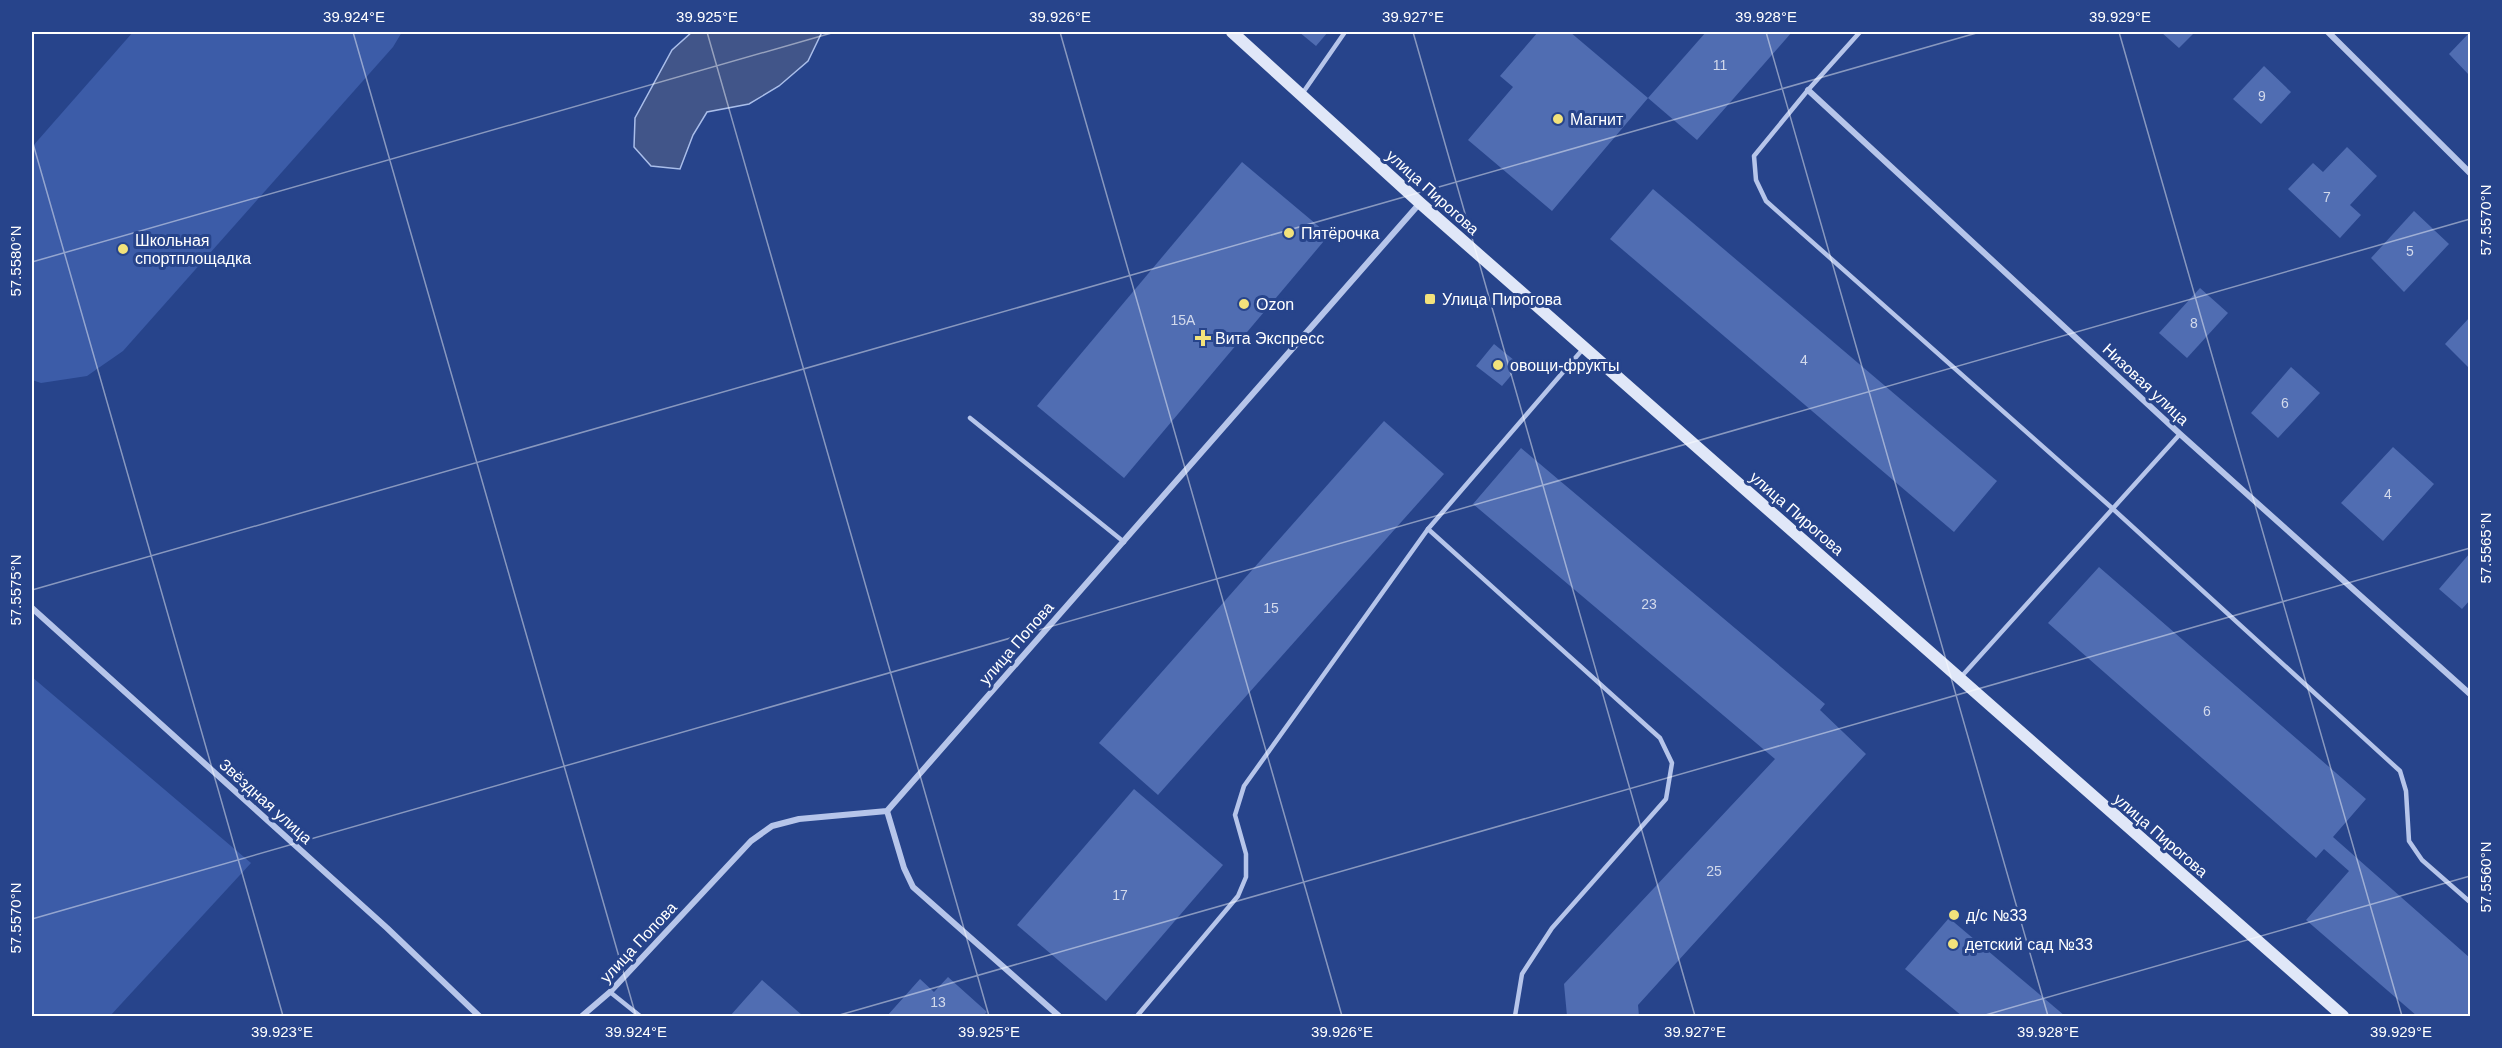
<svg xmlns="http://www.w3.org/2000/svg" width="2502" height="1048" viewBox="0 0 2502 1048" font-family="Helvetica,sans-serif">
<rect width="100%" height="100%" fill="#27448b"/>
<g fill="#3c5ca8">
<polygon points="133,32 402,32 393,47 123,351 87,376 41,383 32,380 32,147"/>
<polygon points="32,677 251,863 110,1016 32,1016"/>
</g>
<polygon fill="#415589" stroke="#aabeea" stroke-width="1.5" points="692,32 822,32 808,61 779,86 749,104 707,112 693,135 680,169 651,166 634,147 635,118 672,50"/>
<g fill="#506db2">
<polygon points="1299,32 1328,32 1316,46"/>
<polygon points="1538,32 1570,32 1648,98 1552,211 1468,140 1513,87 1500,76"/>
<polygon points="1706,32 1792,32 1697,140 1648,98"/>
<polygon points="2161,32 2195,32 2179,48"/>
<polygon points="2470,32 2470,76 2449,54"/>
<polygon points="2264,66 2291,92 2261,124 2233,99"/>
<polygon points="2347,147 2377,176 2350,205 2361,215 2340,238 2288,189 2313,163 2323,172"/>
<polygon points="1242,162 1329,235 1124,478 1037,406"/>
<polygon points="1653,189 1997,481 1954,532 1610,239"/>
<polygon points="2414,211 2449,244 2404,292 2371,258"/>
<polygon points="2200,288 2228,313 2187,358 2159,333"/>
<polygon points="2470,317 2470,369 2445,344"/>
<polygon points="1494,344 1520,365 1502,386 1476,366"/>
<polygon points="2291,367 2320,393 2278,438 2251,413"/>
<polygon points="1384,421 1444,474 1158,795 1099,743"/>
<polygon points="2393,447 2434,484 2383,541 2341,503"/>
<polygon points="1521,448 1825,704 1820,710 1866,754 1638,1005 1639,1016 1567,1016 1564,984 1775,759 1473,504"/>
<polygon points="2470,553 2470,600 2462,609 2439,589"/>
<polygon points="2099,567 2366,799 2333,837 2470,958 2470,1016 2417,1016 2306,920 2349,871 2324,849 2316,858 2048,623"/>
<polygon points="1134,789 1223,865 1106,1001 1017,925"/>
<polygon points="1949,918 2065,1016 1962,1016 1905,969"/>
<polygon points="948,977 987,1012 983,1016 887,1016 920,979 934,992"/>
<polygon points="762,980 803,1016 730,1016"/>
</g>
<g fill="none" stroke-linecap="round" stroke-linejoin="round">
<g stroke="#b6c5ea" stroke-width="4.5">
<polyline points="1860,32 1808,90 1754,156 1756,180 1766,201 2112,508 2400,771 2406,791 2409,841 2422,860 2470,902"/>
<polyline points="1302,94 1345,32"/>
<polyline points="970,418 1124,542"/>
<polyline points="1428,529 1660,738 1672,763 1666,799 1552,928 1522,974 1515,1016"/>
<polyline points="1961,677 2180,434"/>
<polyline points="610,992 640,1016"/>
<polyline points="1137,1016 1238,896 1246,877 1246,854 1235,815 1244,786 1428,529 1583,349"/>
</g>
<g stroke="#b6c5ea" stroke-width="6">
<polyline points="2328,32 2470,173"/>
<polyline points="1808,90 2180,434 2470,694"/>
<polyline points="32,608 387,928 479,1016"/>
<polyline points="887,811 904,868 913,887 1059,1016"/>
<polyline points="582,1016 610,992 751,841 772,826 799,819 887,811 1420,203"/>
</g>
<polyline stroke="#e0e7f8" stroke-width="12" points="1232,32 1420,203 2343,1016"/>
</g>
<path fill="none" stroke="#fff" stroke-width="1.5" stroke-opacity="0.45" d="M353 32 636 1016M707 32 989 1016M1060 32 1342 1016M1413 32 1695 1016M1766 32 2048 1016M2119 32 2402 1016M32 140 283 1016M32 262 835 32M32 590 1980 32M32 919 2470 219M836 1016 2470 548M1982 1016 2470 876"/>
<g fill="#f2e27b" stroke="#27448b" stroke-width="2">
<circle cx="1558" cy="119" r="6"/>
<circle cx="1289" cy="233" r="6"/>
<circle cx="123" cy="249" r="6"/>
<rect x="1424" y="293" width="12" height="12" rx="3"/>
<circle cx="1244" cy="304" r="6"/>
<path d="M1200 329h6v6h6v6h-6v6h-6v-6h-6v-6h6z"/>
<circle cx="1498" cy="365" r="6"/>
<circle cx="1954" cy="915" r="6"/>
<circle cx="1953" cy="944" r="6"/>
</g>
<g text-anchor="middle" stroke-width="6" stroke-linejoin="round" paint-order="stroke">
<g font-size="14" fill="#d3daec">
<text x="1720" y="70">11</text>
<text x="2262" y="101">9</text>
<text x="2327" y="202">7</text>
<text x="2410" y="256">5</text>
<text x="1183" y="325">15А</text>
<text x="2194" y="328">8</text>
<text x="1804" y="365">4</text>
<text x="2285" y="408">6</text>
<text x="2388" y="499">4</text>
<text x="1649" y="609">23</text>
<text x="1271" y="613">15</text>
<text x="2207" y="716">6</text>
<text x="1714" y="876">25</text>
<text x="1120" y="900">17</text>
<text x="938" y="1007">13</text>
</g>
<g font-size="16" fill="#fff" stroke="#27448b" text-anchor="start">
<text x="1570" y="125">Магнит</text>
<text x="1301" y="239">Пятёрочка</text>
<text x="135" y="246">Школьная<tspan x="135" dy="18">спортплощадка</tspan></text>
<text x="1442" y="305">Улица Пирогова</text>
<text x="1256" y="310">Ozon</text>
<text x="1215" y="344">Вита Экспресс</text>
<text x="1510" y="371">овощи-фрукты</text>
<text x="1966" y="921">д/с №33</text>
<text x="1965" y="950">детский сад №33</text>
</g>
<g font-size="16" fill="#fff" stroke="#27448b">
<text transform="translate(1433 192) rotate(42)" y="6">улица Пирогова</text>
<text transform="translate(2146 384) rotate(43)" y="6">Низовая улица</text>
<text transform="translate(1797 513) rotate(41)" y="6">улица Пирогова</text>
<text transform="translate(1016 643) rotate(-49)" y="6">улица Попова</text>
<text transform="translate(266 801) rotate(42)" y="6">Звёздная улица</text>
<text transform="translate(2161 835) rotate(41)" y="6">улица Пирогова</text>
<text transform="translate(638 942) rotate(-47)" y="6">улица Попова</text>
</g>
</g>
<rect width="2502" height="1048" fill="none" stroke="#27448b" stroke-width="66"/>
<rect x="33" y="33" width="2436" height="982" fill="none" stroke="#fff" stroke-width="2"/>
<g font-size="15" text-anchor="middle" fill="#fff">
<text x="354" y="22">39.924°E</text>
<text x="707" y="22">39.925°E</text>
<text x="1060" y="22">39.926°E</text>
<text x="1413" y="22">39.927°E</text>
<text x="1766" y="22">39.928°E</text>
<text x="2120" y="22">39.929°E</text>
<text transform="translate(2486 220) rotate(-90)" y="5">57.5570°N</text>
<text transform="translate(16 261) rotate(-90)" y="5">57.5580°N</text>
<text transform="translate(2486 548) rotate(-90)" y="5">57.5565°N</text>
<text transform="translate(16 590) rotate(-90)" y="5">57.5575°N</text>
<text transform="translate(2486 877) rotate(-90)" y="5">57.5560°N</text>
<text transform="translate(16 918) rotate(-90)" y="5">57.5570°N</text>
<text x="282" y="1037">39.923°E</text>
<text x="636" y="1037">39.924°E</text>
<text x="989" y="1037">39.925°E</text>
<text x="1342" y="1037">39.926°E</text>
<text x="1695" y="1037">39.927°E</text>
<text x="2048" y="1037">39.928°E</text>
<text x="2401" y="1037">39.929°E</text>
</g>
</svg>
